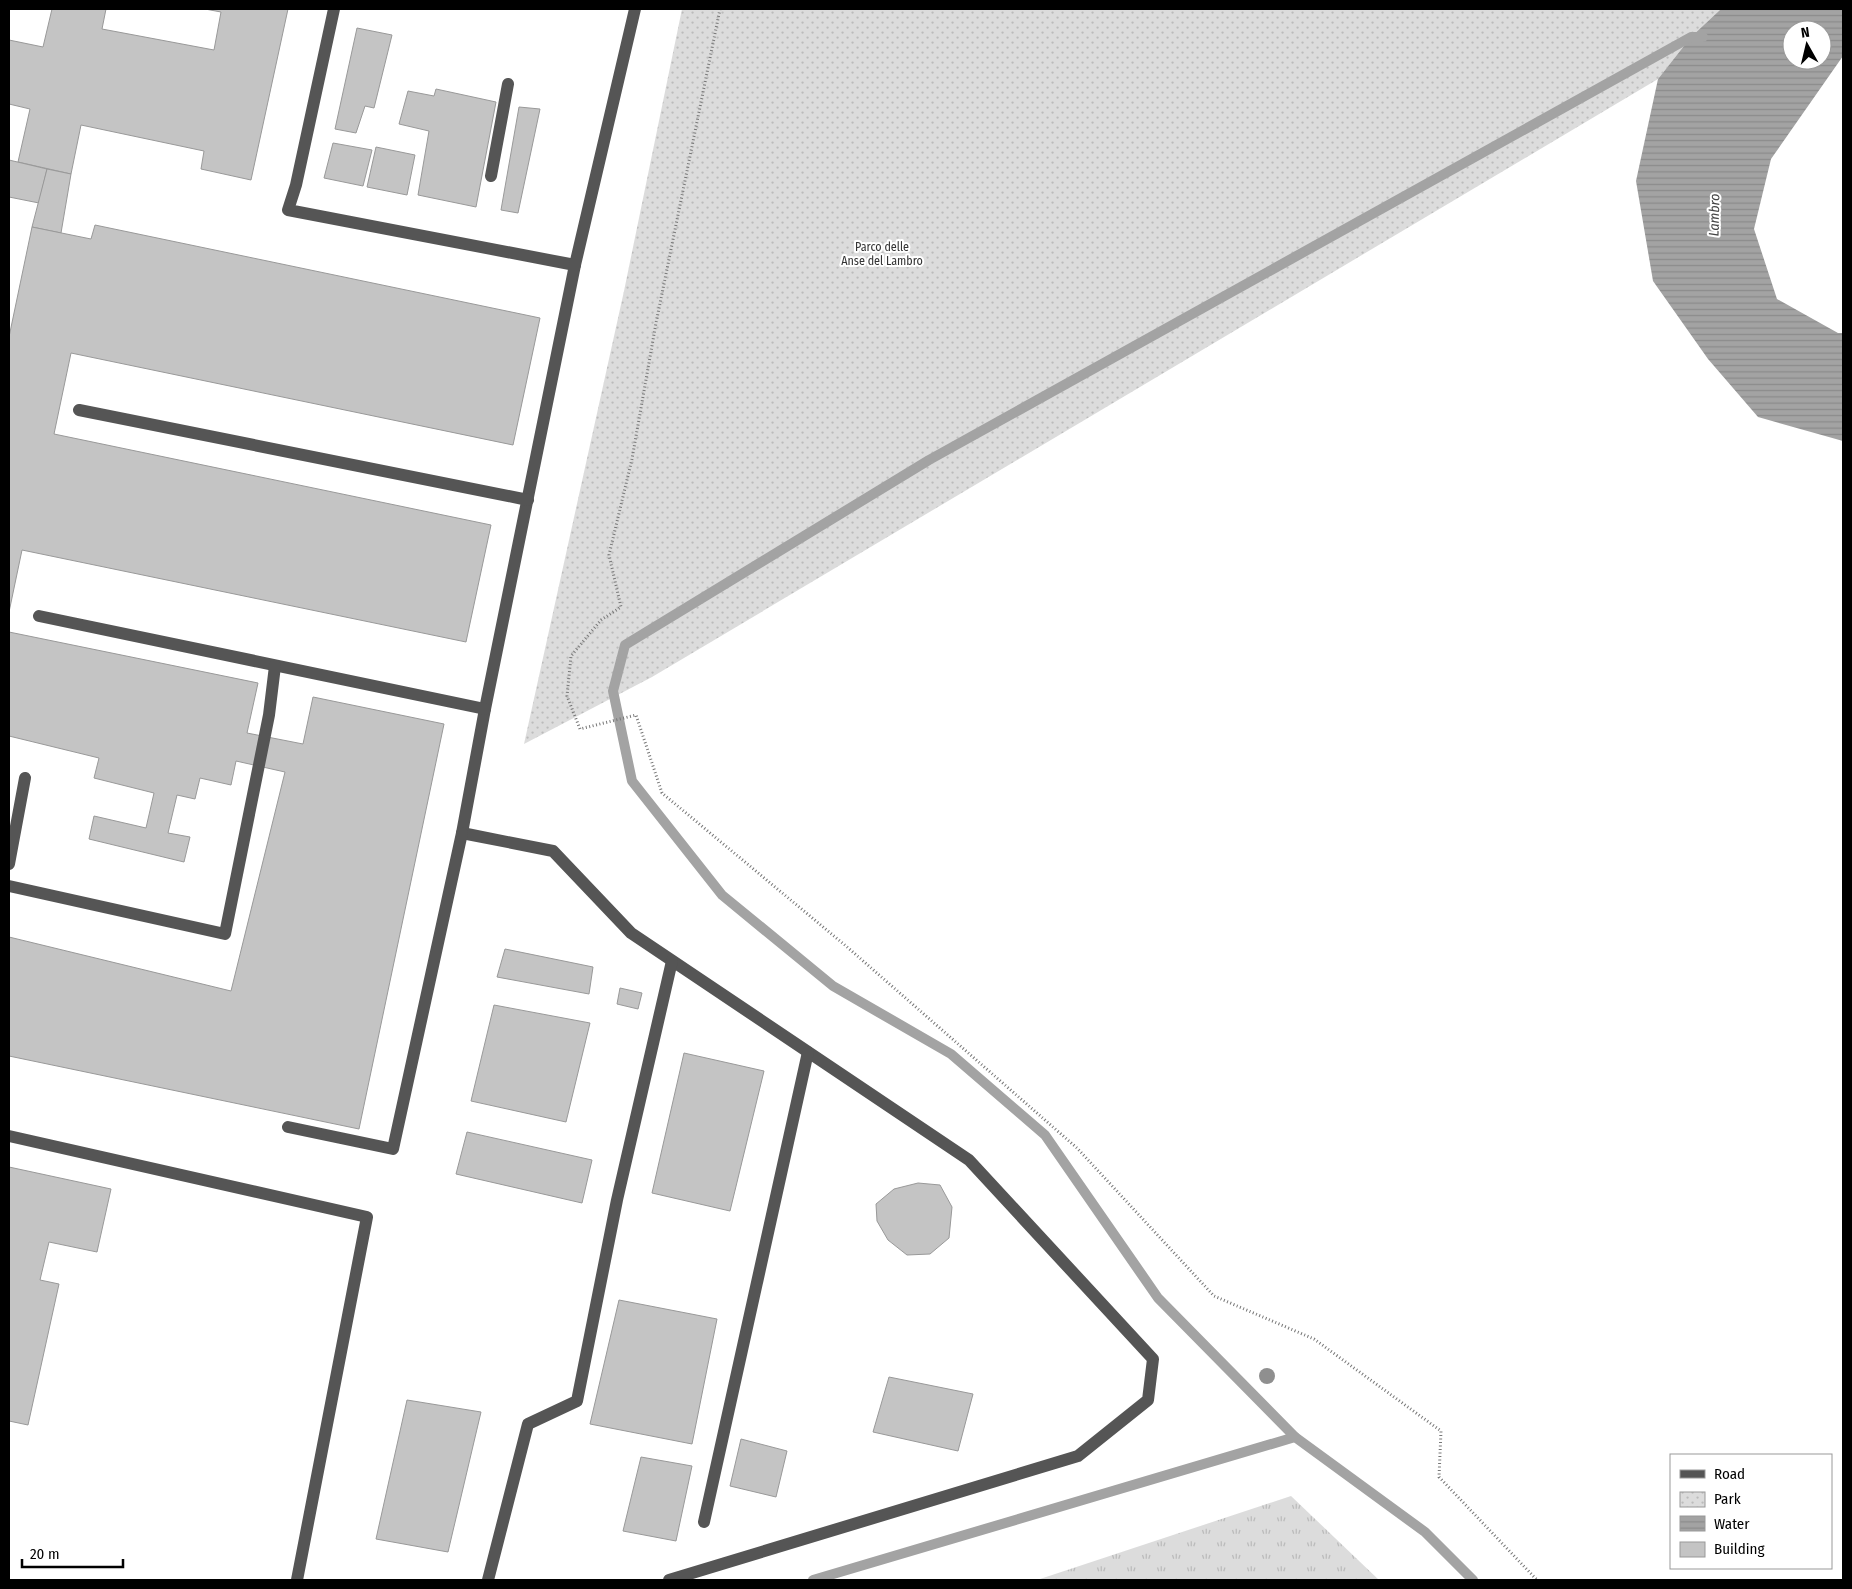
<svg xmlns="http://www.w3.org/2000/svg" width="1852" height="1589" viewBox="0 0 1852 1589" font-family="'Fira Sans Condensed',sans-serif">
<defs>
<pattern id="grass-tufts" width="24" height="20" patternUnits="userSpaceOnUse" patternTransform="scale(1.25)"><rect width="24" height="20" fill="#dcdcdc"/><path d="M3 7l-1-3M5 7V3M7 7l1-3M15 17l-1-3M17 17v-4M19 17l1-3" fill="none" stroke="#bbb"/></pattern>
<pattern id="park-dots" width="8" height="8" patternUnits="userSpaceOnUse" patternTransform="scale(1.25)"><rect width="8" height="8" fill="#dcdcdc"/><path d="M2 2h.1M6 6h.1" fill="none" stroke="#bbb" stroke-width="1.8" stroke-linecap="round"/></pattern>
<pattern id="water-rules" width="6" height="5" patternUnits="userSpaceOnUse" patternTransform="scale(1.25)"><rect width="6" height="5" fill="#a3a3a3"/><path d="M0 2.5h6" fill="none" stroke="#8b8b8b"/></pattern>
</defs>
<rect width="100%" height="100%" fill="#fff"/>
<polygon fill="url(#grass-tufts)" points="1291,1496 1379,1580 1037,1580"/>
<polygon fill="url(#park-dots)" points="682,9 1721,9 1691,37 1658,79 652,677 524,744 624,291"/>
<path fill="url(#water-rules)" fill-rule="evenodd" d="M1721 9H1843V56L1771 159 1754 229 1777 299 1838 333H1843V441L1758 417 1708 359 1653 281 1636 181 1658 79 1691 37ZM1792 30H1822V60H1792Z"/>
<g fill="none" stroke-linecap="round" stroke-linejoin="round">
<g stroke="#a3a3a3" stroke-width="10">
<polyline points="1295,1437 1425,1532 1473,1580"/>
<polyline points="813,1580 1295,1437 1158,1298 1045,1135 951,1054 833,986 722,895 632,781 613,691 625,645 929,460 1691,37 1703,37"/>
</g>
</g>
<g fill="#c4c4c4" stroke="#999">
<polygon points="52,9 106,9 102,29 214,50 221,12 205,9 288,9 251,180 201,169 204,151 81,125 71,174 18,162 30,109 9,104 9,40 43,47"/>
<polygon points="357,28 392,35 374,108 365,106 356,133 335,129"/>
<polygon points="436,89 496,102 476,207 418,195 429,131 399,124 408,91 434,96"/>
<polygon points="519,107 540,109 518,213 501,210"/>
<polygon points="333,143 372,150 363,186 324,178"/>
<polygon points="376,147 415,155 407,195 367,187"/>
<polygon points="9,160 47,169 39,203 9,197"/>
<polygon points="47,169 71,174 61,233 32,227"/>
<polygon points="95,225 540,318 513,445 71,353 54,434 491,525 466,642 22,550 9,612 9,337 32,227 91,239"/>
<polygon points="9,632 258,683 247,733 303,744 313,697 444,724 359,1129 9,1056 9,937 231,991 285,772 236,761 231,785 200,778 195,799 177,795 168,833 190,837 184,862 89,839 94,816 146,828 154,793 94,778 99,758 9,736"/>
<polygon points="505,949 593,967 589,994 497,977"/>
<polygon points="620,988 642,993 638,1009 617,1004"/>
<polygon points="494,1005 590,1023 566,1122 471,1101"/>
<polygon points="684,1053 764,1071 730,1211 652,1193"/>
<polygon points="467,1132 592,1160 582,1203 456,1174"/>
<polygon points="9,1167 111,1189 97,1252 49,1242 40,1280 59,1284 28,1425 9,1421"/>
<polygon points="918,1183 940,1185 952,1207 949,1238 930,1254 907,1255 888,1240 877,1221 876,1204 894,1189"/>
<polygon points="619,1300 717,1319 692,1444 590,1424"/>
<polygon points="889,1377 973,1394 958,1451 873,1432"/>
<polygon points="407,1400 481,1412 448,1552 376,1539"/>
<polygon points="741,1439 787,1451 776,1497 730,1486"/>
<polygon points="641,1457 692,1466 676,1541 623,1531"/>
</g>
<g fill="none" stroke-linecap="round" stroke-linejoin="round">
<polyline stroke="#777" stroke-width="3" stroke-dasharray="1 2.5" stroke-linecap="butt" points="720,9 656,323 632,459 609,555 621,607 601,620 571,656 567,696 580,729 636,715 662,793 846,946 1077,1148 1214,1296 1314,1339 1441,1431 1439,1477 1537,1580"/>
<g stroke="#555" stroke-width="12">
<polyline points="334,9 296,185 288,210 575,265"/>
<polyline points="635,9 575,265 485,709 462,833 553,851 631,933 969,1160 1153,1359 1148,1400 1078,1456 669,1580"/>
<polyline points="491,176 508,84"/>
<polyline points="79,410 528,500"/>
<polyline points="39,616 485,709"/>
<polyline points="9,864 25,778"/>
<polyline points="9,886 225,934 269,715 275,666"/>
<polyline points="288,1127 393,1149 462,833"/>
<polyline points="9,1136 367,1217 297,1580"/>
<polyline points="704,1522 808,1052"/>
<polyline points="488,1580 528,1424 577,1401 617,1200 672,961"/>
</g>
</g>
<circle fill="#8f8f8f" cx="1267" cy="1376" r="8"/>
<g text-anchor="middle" stroke-width="4" stroke-linejoin="round" paint-order="stroke">
<g font-size="12" fill="#333" stroke="#fff">
<text x="882" y="251">Parco delle<tspan x="882" dy="14">Anse del Lambro</tspan></text>
</g>
<g font-size="14" font-style="italic" fill="#444" stroke="#fff">
<text transform="translate(1714 215) rotate(-89)" y="5">Lambro</text>
</g>
</g>
<rect width="1852" height="1589" fill="none" stroke="#000000" stroke-width="20"/>
<rect x="1670" y="1454" width="162" height="115" fill="#ffffff" stroke="#999999"/>
<rect x="1680" y="1470" width="25" height="8" fill="#555555" stroke="#999999"/>
<text x="1714" y="1479" font-size="15" fill="#000000">Road</text>
<rect x="1680" y="1492" width="25" height="15" fill="url(#park-dots)" stroke="#999999"/>
<text x="1714" y="1504" font-size="15" fill="#000000">Park</text>
<rect x="1680" y="1516" width="25" height="15" fill="url(#water-rules)" stroke="#999999"/>
<text x="1714" y="1529" font-size="15" fill="#000000">Water</text>
<rect x="1680" y="1542" width="25" height="15" fill="#c4c4c4" stroke="#999999"/>
<text x="1714" y="1554" font-size="15" fill="#000000">Building</text>
<g transform="translate(1807 45) rotate(352)"><circle r="24" fill="#ffffff" stroke="#999999"/>
<path d="M0-4L9 19L0 12L-9 19Z" fill="#000000"/>
<text y="-8" font-size="14" font-weight="bold" text-anchor="middle" fill="#000000">N</text>
</g>
<path d="M22 1559v8h101v-8" fill="none" stroke="#000000" stroke-width="2.5"/>
<text x="30" y="1559" font-size="15" fill="#000000" stroke="#ffffff" stroke-width="4" paint-order="stroke">20 m</text>
</svg>
